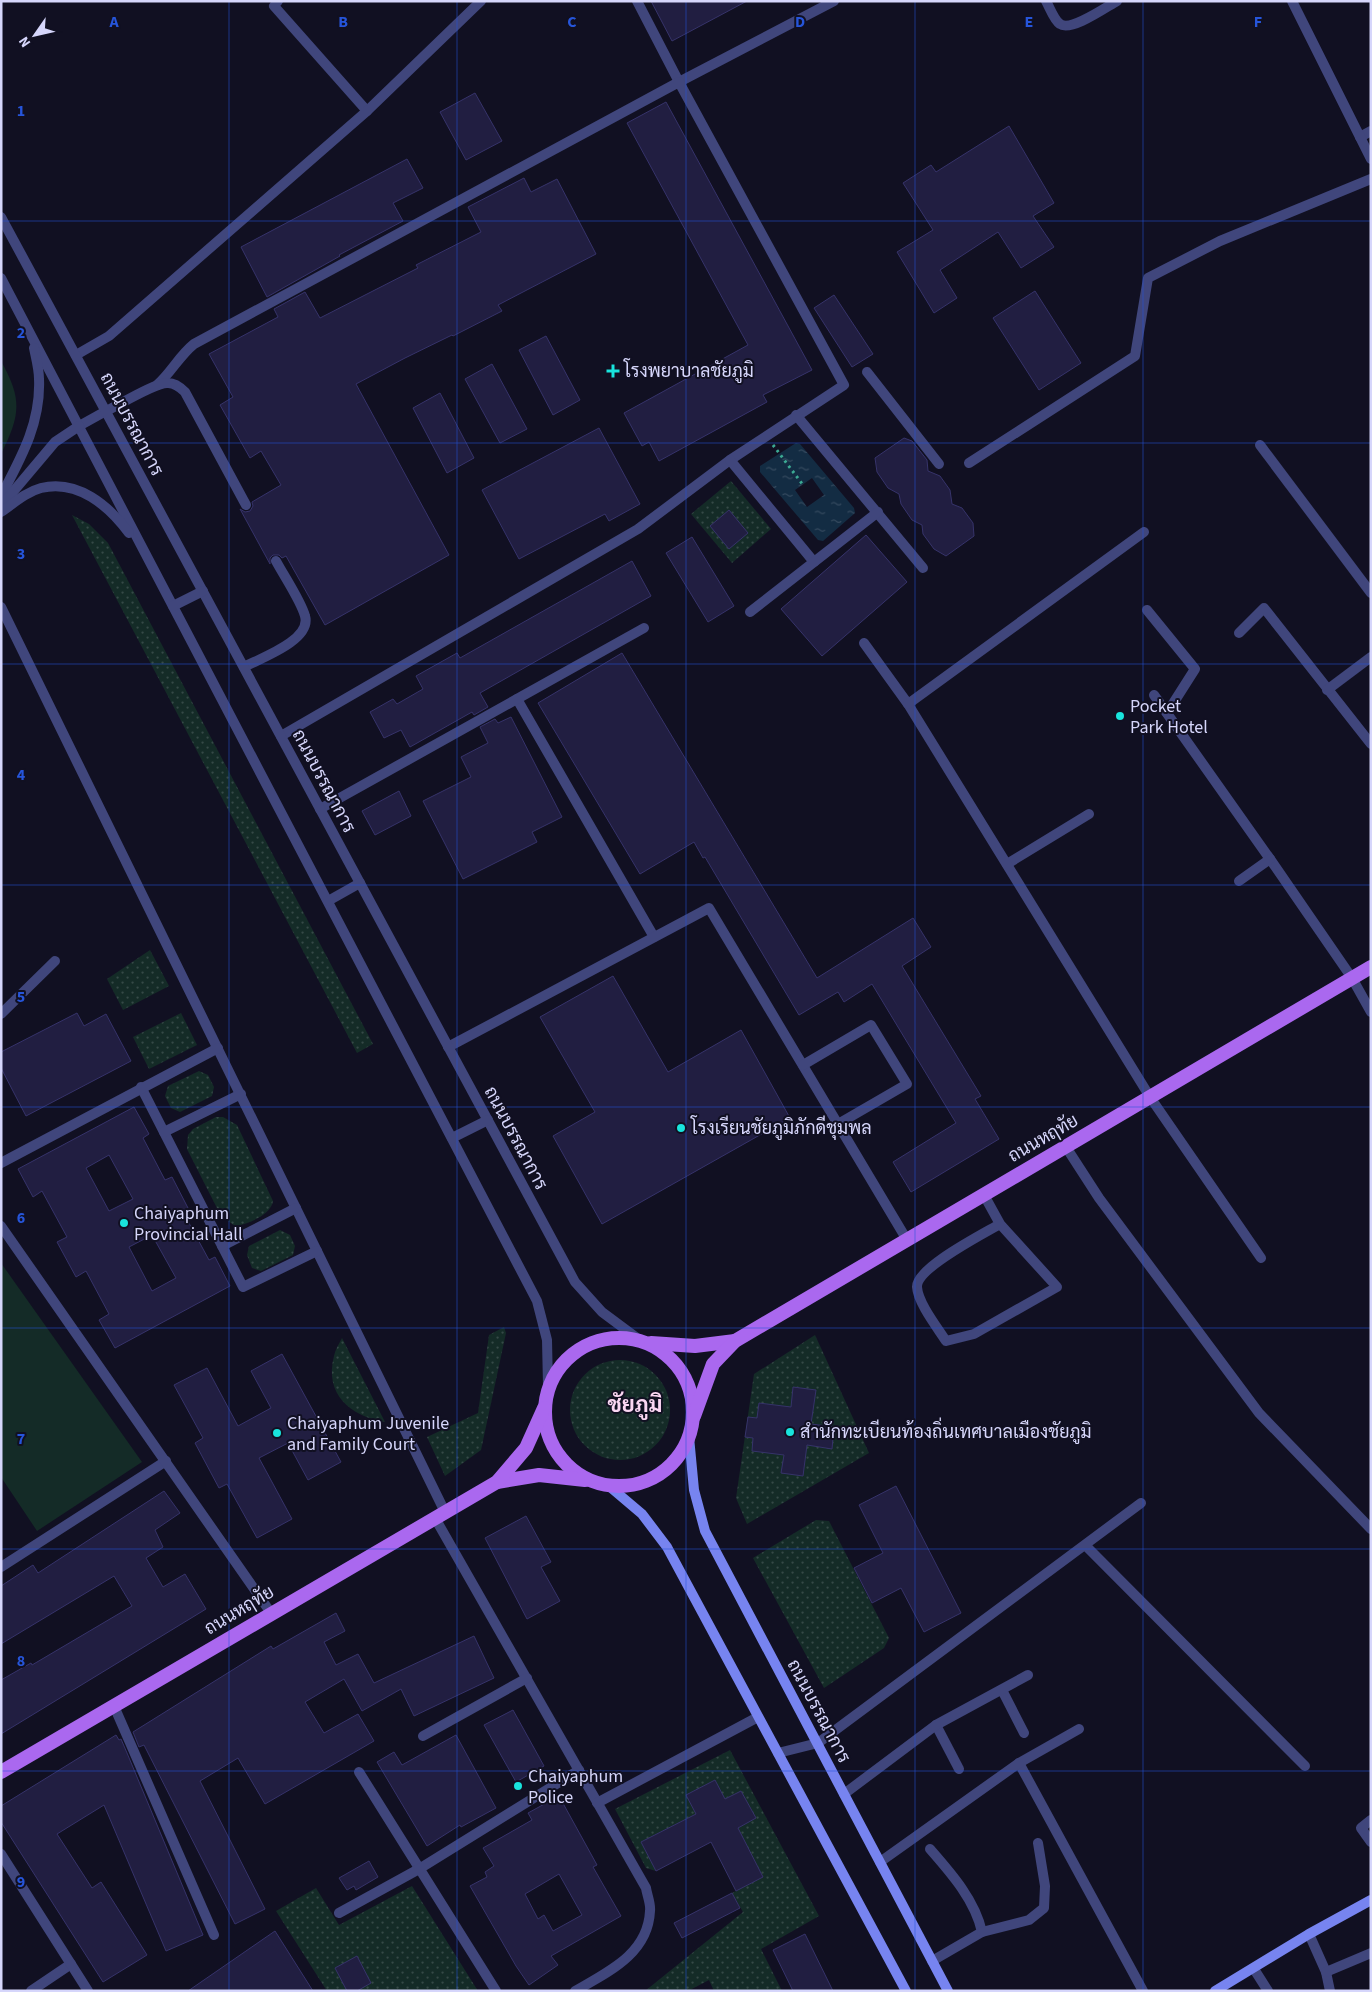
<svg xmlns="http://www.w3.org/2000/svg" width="1372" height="1992" viewBox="0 0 1372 1992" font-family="'Source Sans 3',Sarabun,sans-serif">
<defs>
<pattern id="grass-dots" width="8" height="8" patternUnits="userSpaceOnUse" patternTransform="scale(1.25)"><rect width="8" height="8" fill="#142b27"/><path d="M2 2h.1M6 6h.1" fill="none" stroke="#354947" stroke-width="1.8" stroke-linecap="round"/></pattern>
<pattern id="water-ripples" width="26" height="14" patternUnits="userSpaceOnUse" patternTransform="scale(1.25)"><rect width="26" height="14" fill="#132c43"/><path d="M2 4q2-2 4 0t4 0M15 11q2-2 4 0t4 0" fill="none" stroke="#354a5f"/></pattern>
</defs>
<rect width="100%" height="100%" fill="#111022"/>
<g fill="url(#grass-dots)">
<polygon points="731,481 771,529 732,563 691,514"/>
<polygon points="72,515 89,524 108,543 373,1044 357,1053"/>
<polygon points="150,950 169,986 123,1010 107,979"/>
<polygon points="181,1013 197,1045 149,1069 133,1037"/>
<polygon points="199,1071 208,1075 214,1087 212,1096 180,1112 171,1108 165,1096 168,1086"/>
<path d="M216 1117H223L237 1125 273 1201C271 1215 248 1224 235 1226L221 1216 187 1149 188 1135 193 1129Z"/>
<polygon points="280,1230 290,1235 295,1246 293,1255 261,1271 252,1268 247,1255 249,1246"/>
<polygon points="504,1327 506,1333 481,1450 445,1476 427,1437 478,1413 489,1335"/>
<polygon points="815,1335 869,1453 747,1524 736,1498 754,1374"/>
<path d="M342 1338 385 1422C350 1416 324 1394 334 1356 335 1350 339 1344 342 1338Z"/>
<circle cx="620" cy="1410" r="50"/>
<polygon points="816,1520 829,1521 889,1638 884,1648 824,1688 753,1558"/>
<polygon points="730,1750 819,1916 761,1949 782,1991 714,1991 709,1980 688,1991 645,1991 743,1912 732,1893 763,1877 738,1828 756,1818 741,1791 725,1799 715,1780 686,1795 696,1814 641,1842 656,1871 646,1868 615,1809"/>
<polygon points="412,1886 478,1991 327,1991 276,1911 316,1888 339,1925"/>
</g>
<g fill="#142b27">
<path d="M1 361C22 399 21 414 1 454Z"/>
<polygon points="1,1263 142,1462 37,1531 1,1477"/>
</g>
<path fill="url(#water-ripples)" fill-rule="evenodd" d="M796 443 800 444 854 508 855 513 823 541 818 540 760 472V466ZM812 478 824 495 807 507 795 490Z"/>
<g fill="#211e41" stroke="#36336a" fill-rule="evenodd">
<polygon points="651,1 747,1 672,41"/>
<polygon points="475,93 502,141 466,160 440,112"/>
<polygon points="666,102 812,370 763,395 767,402 659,461 649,442 642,446 624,413 748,345 627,123"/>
<polygon points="1009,126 1054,203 1033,216 1054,247 1021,268 998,232 940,270 957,298 934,313 897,252 933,230 903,183 931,165 936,172"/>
<polygon points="407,159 423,188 393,203 403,221 339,255 340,256 267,297 241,247"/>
<polygon points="524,178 531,192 557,179 596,254 498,305 502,311 453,336 452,335 405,358 356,384 449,555 325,625 286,556 282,558 279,555 273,555 270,558 270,564 240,509 245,512 250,511 253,506 252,502 281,485 261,451 250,458 220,405 233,397 209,354 278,317 274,309 305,292 320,318 418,268 416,265 481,232 468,207"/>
<polygon points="1035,291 1081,363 1039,390 993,318"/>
<polygon points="834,295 873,354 852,367 814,308"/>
<polygon points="546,336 580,400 553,415 519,350"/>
<polygon points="492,364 527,429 500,443 465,379"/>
<polygon points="440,393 474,458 447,473 413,408"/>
<polygon points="599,428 640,504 609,521 605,514 519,559 482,490"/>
<polygon points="904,438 912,441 927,460 928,471 940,476 950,490 952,504 962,508 973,523 974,536 946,556 934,549 923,534 922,525 912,520 901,504 899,494 888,488 877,472 875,458"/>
<polygon points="729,510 748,533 729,549 710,526"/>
<polygon points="866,535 907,582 822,656 781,609"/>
<polygon points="692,537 734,606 708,622 666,553"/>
<polygon points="632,561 651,596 480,693 488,707 474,715 472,712 410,747 401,730 384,738 370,712 393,699 397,704 423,689 416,676 457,653 460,658"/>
<polygon points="622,653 817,978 913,918 931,947 902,966 981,1096 975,1099 999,1139 911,1192 893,1162 956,1123 872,984 844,1002 838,992 799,1015 705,857 703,858 694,842 640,874 538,703"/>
<polygon points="511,717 562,817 532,832 537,842 463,879 423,801 471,777 461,757 488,743 480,727 495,719 498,723"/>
<polygon points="399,791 411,816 375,835 362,811"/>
<polygon points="613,976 668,1072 741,1030 790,1118 602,1224 553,1136 595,1112 540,1017"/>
<polygon points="77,1013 84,1026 106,1014 131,1061 26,1116 1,1068 1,1052"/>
<path d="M134 1107 149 1134 143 1138 165 1180 172 1177 188 1208 183 1212 209 1260 215 1257 230 1286 115 1348 99 1320 109 1314 86 1271 76 1277 57 1242 67 1237 42 1191 33 1197 18 1169ZM109 1155 133 1199 109 1211 86 1168ZM152 1235 176 1278 152 1291 129 1247Z"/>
<polygon points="282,1354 341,1462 308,1480 288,1443 259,1458 292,1519 257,1538 227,1484 219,1488 195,1443 203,1438 174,1385 207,1368 238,1426 271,1408 251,1371"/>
<polygon points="793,1387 816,1390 811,1424 834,1427 832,1449 807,1445 803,1476 781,1473 784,1455 752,1451 753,1438 745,1437 748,1417 757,1418 759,1403 791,1407"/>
<polygon points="896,1486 961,1613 924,1632 901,1588 872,1603 854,1568 883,1553 859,1505"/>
<polygon points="164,1491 180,1513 155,1530 163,1547 146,1558 163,1587 185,1574 206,1609 1,1734 1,1680 31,1663 32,1665 132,1606 114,1576 1,1644 1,1586 33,1565 38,1573"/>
<polygon points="526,1516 551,1562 541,1567 560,1601 527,1619 485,1538"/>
<polygon points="336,1613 345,1631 324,1642 336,1665 358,1654 374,1683 474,1636 494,1678 414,1716 401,1689 362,1711 344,1679 305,1702 324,1733 358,1714 374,1741 265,1804 238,1758 200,1781 265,1909 235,1924 144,1745 139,1747 133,1732 271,1646 273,1649"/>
<polygon points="513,1710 544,1766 516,1782 484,1725"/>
<polygon points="116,1735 119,1740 121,1739 127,1753 203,1935 166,1951 104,1805 57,1834 92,1888 101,1882 147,1955 103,1982 1,1822 1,1806"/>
<polygon points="456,1735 496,1808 461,1827 460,1825 427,1846 377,1762 394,1752 402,1765"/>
<polygon points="715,1780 725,1799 741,1791 756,1818 738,1828 763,1877 736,1891 711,1842 656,1871 641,1842 696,1814 686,1795"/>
<path d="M559 1796 597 1865 593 1867 621 1916 551 1956 558 1965 529 1985 516 1966 470 1886 487 1877 485 1872 494 1866 483 1848 532 1820 528 1813ZM559 1874 582 1915 553 1931 544 1915 538 1919 525 1894Z"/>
<polygon points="369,1861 378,1877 356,1890 354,1886 347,1890 339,1878"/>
<polygon points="732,1893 740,1908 682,1938 674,1923"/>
<polygon points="275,1931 313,1991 188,1991"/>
<polygon points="805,1934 833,1991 793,1991 773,1950"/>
<polygon points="357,1956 371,1983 357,1991 347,1991 335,1968"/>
</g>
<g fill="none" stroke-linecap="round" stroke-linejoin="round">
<polyline stroke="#3ca993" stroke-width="3" stroke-dasharray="2.5 4" stroke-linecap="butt" points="773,445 803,485"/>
<g stroke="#40467c" stroke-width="10">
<polyline points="278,1 274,6 367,111"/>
<polyline points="637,1 679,82 834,1"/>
<polyline points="867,372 939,464"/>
<path d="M157 385C171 373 179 356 194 344L679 82 844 385 730 460 638 529 281 736"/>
<path d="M106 411C119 405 156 382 168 383 175 383 180 387 185 392L246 505"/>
<polyline points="796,415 923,568"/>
<polyline points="1260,445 1371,593"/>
<polyline points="730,460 814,562"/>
<polyline points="969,463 1135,356 1148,278 1220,241 1371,179"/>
<polyline points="1,607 445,1512"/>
<polyline points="1147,610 1195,669 1167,713"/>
<polyline points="750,612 878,512"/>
<polyline points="1239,633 1264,608 1371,744"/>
<path d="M244 667C261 658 312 640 305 616 301 601 284 576 276 561"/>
<polyline points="1327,690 1371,657"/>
<polyline points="1154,695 1270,859 1352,978"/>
<polyline points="517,699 654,937"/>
<polyline points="320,809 644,628"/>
<polyline points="1007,864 1089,814"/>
<polyline points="1239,881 1270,859"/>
<polyline points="448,1047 709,908 907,1240"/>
<polyline points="803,1065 871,1025 907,1084 838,1124"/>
<polyline points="141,1087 243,1287 317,1251"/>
<polyline points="164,1132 241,1094"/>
<path d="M984 1195 1000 1224 1057 1287 974 1334 946 1341C937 1327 918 1303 917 1287 916 1268 983 1234 1000 1224"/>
<polyline points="222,1246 296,1208"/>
<path d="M435 1518 646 1888C647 1895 651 1904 650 1911 648 1954 608 1972 575 1991"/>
<polyline points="1086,1546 1305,1766"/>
<polyline points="1,1567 166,1461"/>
<polyline points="1002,1690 1024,1733"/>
<polyline points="114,1706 214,1935"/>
<polyline points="936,1725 959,1769"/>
<polyline points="423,1736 527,1678"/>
<polyline points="778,1753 818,1743 1141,1503"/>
<polyline points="1019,1763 1143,1991"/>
<polyline points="359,1772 496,1991"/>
<polyline points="844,1794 936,1725 1028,1675"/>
<polyline points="597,1803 758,1717"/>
<polyline points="1371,1820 1361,1828 1371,1842"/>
<path d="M930 1849C951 1873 975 1900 982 1932L932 1961"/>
<polyline points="880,1862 1019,1763 1079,1729"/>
<polyline points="339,1913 419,1869 579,1770"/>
<polyline points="982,1932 1029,1920 1044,1908 1045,1886 1038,1843"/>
<polyline points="1309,1934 1326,1972 1330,1991"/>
<polyline points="1254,1969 1268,1991"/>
<polyline points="1326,1972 1371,1953"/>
<polyline points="31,1991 71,1964"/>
</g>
<g stroke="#40467c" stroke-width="10">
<path d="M1046 1C1050 8 1054 20 1060 24 1071 32 1106 7 1117 1"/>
<polyline points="1360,137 1371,131"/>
<polyline points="76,355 109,336 367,111 481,1"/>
<polyline points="79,426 106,411"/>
<polyline points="864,643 908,704 1150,1097 1261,1258"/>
<polyline points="908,704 1144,532"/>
<polyline points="1352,978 1371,1012"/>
<polyline points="1,1014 55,961"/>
<polyline points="1066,1147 1099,1198 1259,1413 1371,1529"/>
<polyline points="1,1163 218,1048"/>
<polyline points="1,1226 271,1613"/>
</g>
<g stroke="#40467c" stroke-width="10">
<polyline points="1292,1 1371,159"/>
<polyline points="1,217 575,1282 602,1312 641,1341"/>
<polyline points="1,278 537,1301 547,1340 548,1386"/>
<path d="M1 496C21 458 41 423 39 379 39 369 36 358 34 348"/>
<polyline points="1,506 55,442 79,426"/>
<path d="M1 512C14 503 26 492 41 488 78 479 109 506 129 533"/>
<polyline points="173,606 203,591"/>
<polyline points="328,901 360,883"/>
<polyline points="452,1138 488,1120"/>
<polyline points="1,1854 88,1991"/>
</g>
<g stroke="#7784f0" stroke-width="10">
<polyline points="689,1437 694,1490 705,1531 948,1991"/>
<polyline points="609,1486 642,1514 667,1547 906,1991"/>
<polyline points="1215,1991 1309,1934 1371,1900"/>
</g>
<g stroke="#aa68ef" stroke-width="14">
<circle cx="619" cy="1412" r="74"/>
<polyline points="651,1343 695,1346 735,1341"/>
<polyline points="694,1416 713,1364 735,1341 1371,967"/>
<polyline points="497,1482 539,1475 585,1480"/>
<polyline points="1,1772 497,1482 526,1448 544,1408"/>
</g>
</g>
<path fill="none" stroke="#2655da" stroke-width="1" stroke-opacity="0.55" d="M229 1V1991M457 1V1991M686 1V1991M915 1V1991M1143 1V1991M1 221H1371M1 443H1371M1 664H1371M1 885H1371M1 1107H1371M1 1328H1371M1 1549H1371M1 1771H1371"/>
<g fill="#19e4dd" stroke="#111022" stroke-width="2">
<path d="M610.5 363.5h5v5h5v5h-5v5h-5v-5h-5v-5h5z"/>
<circle cx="1120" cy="716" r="5"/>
<circle cx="681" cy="1128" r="5"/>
<circle cx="124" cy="1223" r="5"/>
<circle cx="790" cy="1432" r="5"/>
<circle cx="277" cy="1433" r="5"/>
<circle cx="518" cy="1786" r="5"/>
</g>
<g text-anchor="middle" stroke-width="4" stroke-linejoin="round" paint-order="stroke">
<g font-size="18" fill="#d6d6fb" stroke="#111022" text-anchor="start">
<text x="624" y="377">โรงพยาบาลชัยภูมิ</text>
<text x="1130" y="712">Pocket<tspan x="1130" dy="21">Park Hotel</tspan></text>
<text x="691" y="1134">โรงเรียนชัยภูมิภักดีชุมพล</text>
<text x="134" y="1219">Chaiyaphum<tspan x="134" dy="21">Provincial Hall</tspan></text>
<text x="287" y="1429">Chaiyaphum Juvenile<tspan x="287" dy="21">and Family Court</tspan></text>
<text x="800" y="1438">สำนักทะเบียนท้องถิ่นเทศบาลเมืองชัยภูมิ</text>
<text x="528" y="1782">Chaiyaphum<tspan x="528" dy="21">Police</tspan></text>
</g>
<g font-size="18" fill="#d6d6fb" stroke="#111022">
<text transform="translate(132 424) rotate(62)" y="6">ถนนบรรณาการ</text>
<text transform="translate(324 781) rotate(62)" y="6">ถนนบรรณาการ</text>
<text transform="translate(516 1138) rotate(62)" y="6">ถนนบรรณาการ</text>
<text transform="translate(1043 1138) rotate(-30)" y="6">ถนนหฤทัย</text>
<text transform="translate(239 1610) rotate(-31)" y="6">ถนนหฤทัย</text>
<text transform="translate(819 1711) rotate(62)" y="6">ถนนบรรณาการ</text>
</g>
<g font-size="22" font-weight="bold" fill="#fbd7f3" stroke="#111022">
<text x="635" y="1412">ชัยภูมิ</text>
</g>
</g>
<g font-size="16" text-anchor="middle" font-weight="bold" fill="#2655da" stroke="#111022" stroke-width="4" stroke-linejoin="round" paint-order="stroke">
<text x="114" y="27">A</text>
<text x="343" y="27">B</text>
<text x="572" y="27">C</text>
<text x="800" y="27">D</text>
<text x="1029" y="27">E</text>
<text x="1258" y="27">F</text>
<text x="21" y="116">1</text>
<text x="21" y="338">2</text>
<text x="21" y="559">3</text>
<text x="21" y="780">4</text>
<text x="21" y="1002">5</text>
<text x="21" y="1223">6</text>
<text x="21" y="1444">7</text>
<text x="21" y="1666">8</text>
<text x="21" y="1887">9</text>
</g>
<rect width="1372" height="1992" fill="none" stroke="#d6d6fb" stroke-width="5"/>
<g transform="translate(35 35) rotate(236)" stroke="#111022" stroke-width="4" paint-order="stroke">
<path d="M0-4L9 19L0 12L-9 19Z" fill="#d6d6fb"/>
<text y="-8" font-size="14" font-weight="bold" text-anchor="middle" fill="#d6d6fb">N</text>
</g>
</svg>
